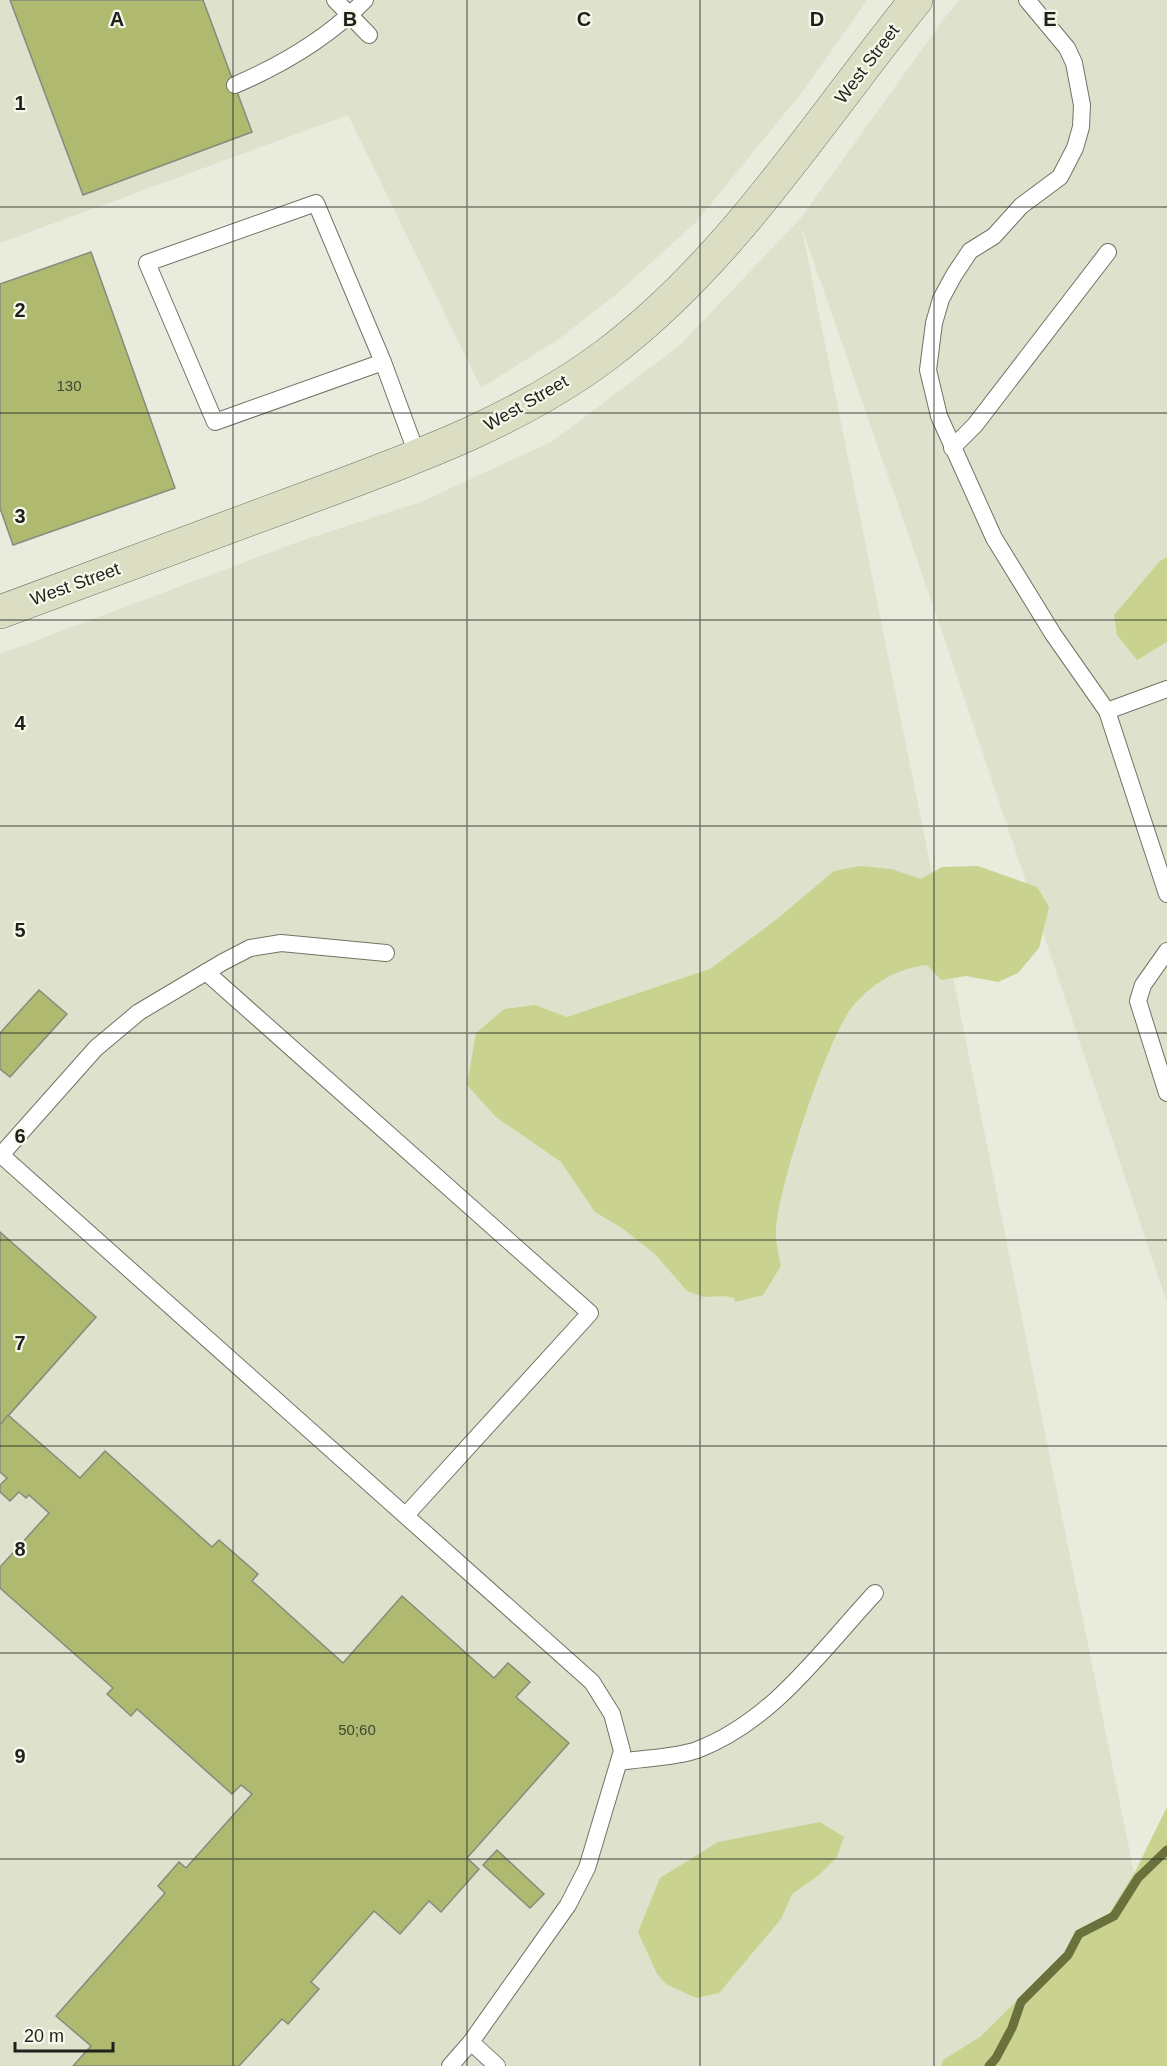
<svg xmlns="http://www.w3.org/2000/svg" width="1167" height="2066" viewBox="0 0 1167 2066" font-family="Arial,sans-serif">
<rect width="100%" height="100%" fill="#e9ebdd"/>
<g fill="#dee2cc">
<polygon points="0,0 867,0 803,91 696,222 619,292 559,339 481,388 348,115 0,243"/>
<polygon points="960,0 1167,0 1167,1303 948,649 801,225 1162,2011 1167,2066 0,2066 0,654 295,543 423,501 553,441 679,346 800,219 946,16"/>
</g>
<g fill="#c9d28e">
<polygon points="1167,557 1167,642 1137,660 1117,635 1114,615 1160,561"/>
<path d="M860 866 891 869 921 879 942 867 978 866 1037 887 1049 907 1039 948 1018 973 998 982 966 976 941 980 927 965C898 968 872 983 853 1006 828 1035 775 1195 776 1234 776 1245 779 1256 781 1266L763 1295 735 1302 734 1298 724 1296 704 1297 687 1291 655 1254 622 1228 595 1212 561 1162 496 1117 467 1085 476 1033 504 1009 535 1005 567 1017 710 969 777 919 834 871Z"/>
<polygon points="1167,1807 1167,2066 941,2066 943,2060 980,2037 1071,1947 1107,1917 1136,1870"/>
<polygon points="820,1822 844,1837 837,1857 819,1875 792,1894 781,1919 719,1993 696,1998 666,1984 657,1974 638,1932 660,1878 718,1842"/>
</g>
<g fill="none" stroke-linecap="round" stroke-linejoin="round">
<polyline stroke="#6b713d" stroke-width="9" points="989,2066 996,2058 1012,2028 1021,2002 1068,1955 1079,1934 1114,1916 1138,1878 1167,1850"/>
</g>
<g fill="#afb970" stroke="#888a7d" stroke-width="1.5">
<polygon points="10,0 203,0 252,132 83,195"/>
<polygon points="91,252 175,488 13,545 0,508 0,284"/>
<polygon points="39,990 67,1014 10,1077 0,1069 0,1033"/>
<polygon points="0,1232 96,1317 0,1425"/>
<polygon points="8,1415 80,1478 105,1451 212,1547 219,1540 258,1574 252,1581 343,1663 402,1596 494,1678 508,1663 530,1682 516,1697 569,1743 467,1858 479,1869 441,1912 429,1901 400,1934 374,1911 311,1982 319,1989 288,2024 282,2019 239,2066 73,2066 91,2046 56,2016 165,1893 158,1886 179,1862 186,1868 252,1794 241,1785 232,1794 137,1709 131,1716 107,1694 113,1688 0,1588 0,1567 49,1513 29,1495 26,1498 19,1492 10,1501 0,1492 0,1485 7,1478 0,1472 0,1425"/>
<polygon points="497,1850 544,1894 530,1908 483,1865"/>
</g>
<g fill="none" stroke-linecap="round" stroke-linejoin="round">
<g stroke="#717366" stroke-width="18">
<g id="lane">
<polyline points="335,0 369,35"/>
<polyline points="1027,0 1067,48 1074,63 1082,105 1081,127 1075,148 1060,177 1021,206 994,236 970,251 954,275 941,299 934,323 928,370 939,416 994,538 1053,634 1107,711 1167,894"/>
<path d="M235 85C284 64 328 38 365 0"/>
<polyline points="383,362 316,203 147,263 215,422 383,362 418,457"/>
<polyline points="952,448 975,425 1108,252"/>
<polyline points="1107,711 1167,689"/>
<polyline points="1167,951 1143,985 1138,1001 1167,1093"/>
<polyline points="206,972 590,1313 406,1515"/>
<polyline points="0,1154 592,1682 612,1714 622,1751 587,1868 568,1905 471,2042 450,2066"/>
<polyline points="1,1155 96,1048 139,1012 223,962 250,948 281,943 386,953"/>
<path d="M619 1762C643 1758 674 1758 697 1750 773 1721 821 1651 875 1593"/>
<polyline points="471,2042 497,2066"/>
</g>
</g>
<g stroke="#717366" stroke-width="34">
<path id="secondary" d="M0 612C100 575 199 538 299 501 406 461 514 424 606 355 732 260 818 121 916 0"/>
</g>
<use href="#lane" stroke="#fff" stroke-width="16"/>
<use href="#secondary" stroke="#dbdec3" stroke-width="33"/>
</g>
<path fill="none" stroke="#1f201b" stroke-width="1.5" stroke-opacity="0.55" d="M233 0V2066M467 0V2066M700 0V2066M934 0V2066M0 207H1167M0 413H1167M0 620H1167M0 826H1167M0 1033H1167M0 1240H1167M0 1446H1167M0 1653H1167M0 1859H1167"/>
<g text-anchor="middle" stroke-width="4.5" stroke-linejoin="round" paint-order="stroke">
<g font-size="15" fill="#434630">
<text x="69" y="391">130</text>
<text x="357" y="1735">50;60</text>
</g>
<g font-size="18" fill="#1f201b" stroke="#f6f8ea">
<text transform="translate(867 64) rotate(-53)" y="6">West Street</text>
<text transform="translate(526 403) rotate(-30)" y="6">West Street</text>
<text transform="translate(75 584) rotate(-20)" y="6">West Street</text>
</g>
</g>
<g font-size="20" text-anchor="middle" font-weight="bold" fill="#1f201b" stroke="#f6f8ea" stroke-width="4.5" stroke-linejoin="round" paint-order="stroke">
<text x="117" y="26">A</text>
<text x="350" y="26">B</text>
<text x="584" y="26">C</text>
<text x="817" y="26">D</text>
<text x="1050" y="26">E</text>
<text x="20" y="110">1</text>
<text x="20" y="317">2</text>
<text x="20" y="523">3</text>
<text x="20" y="730">4</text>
<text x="20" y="937">5</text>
<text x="20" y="1143">6</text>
<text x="20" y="1350">7</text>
<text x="20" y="1556">8</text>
<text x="20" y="1763">9</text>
</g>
<path d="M15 2042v9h98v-9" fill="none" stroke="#1f201b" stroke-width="3"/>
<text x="24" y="2042" font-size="18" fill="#1f201b" stroke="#f6f8ea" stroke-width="4.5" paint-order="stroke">20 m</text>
</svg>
